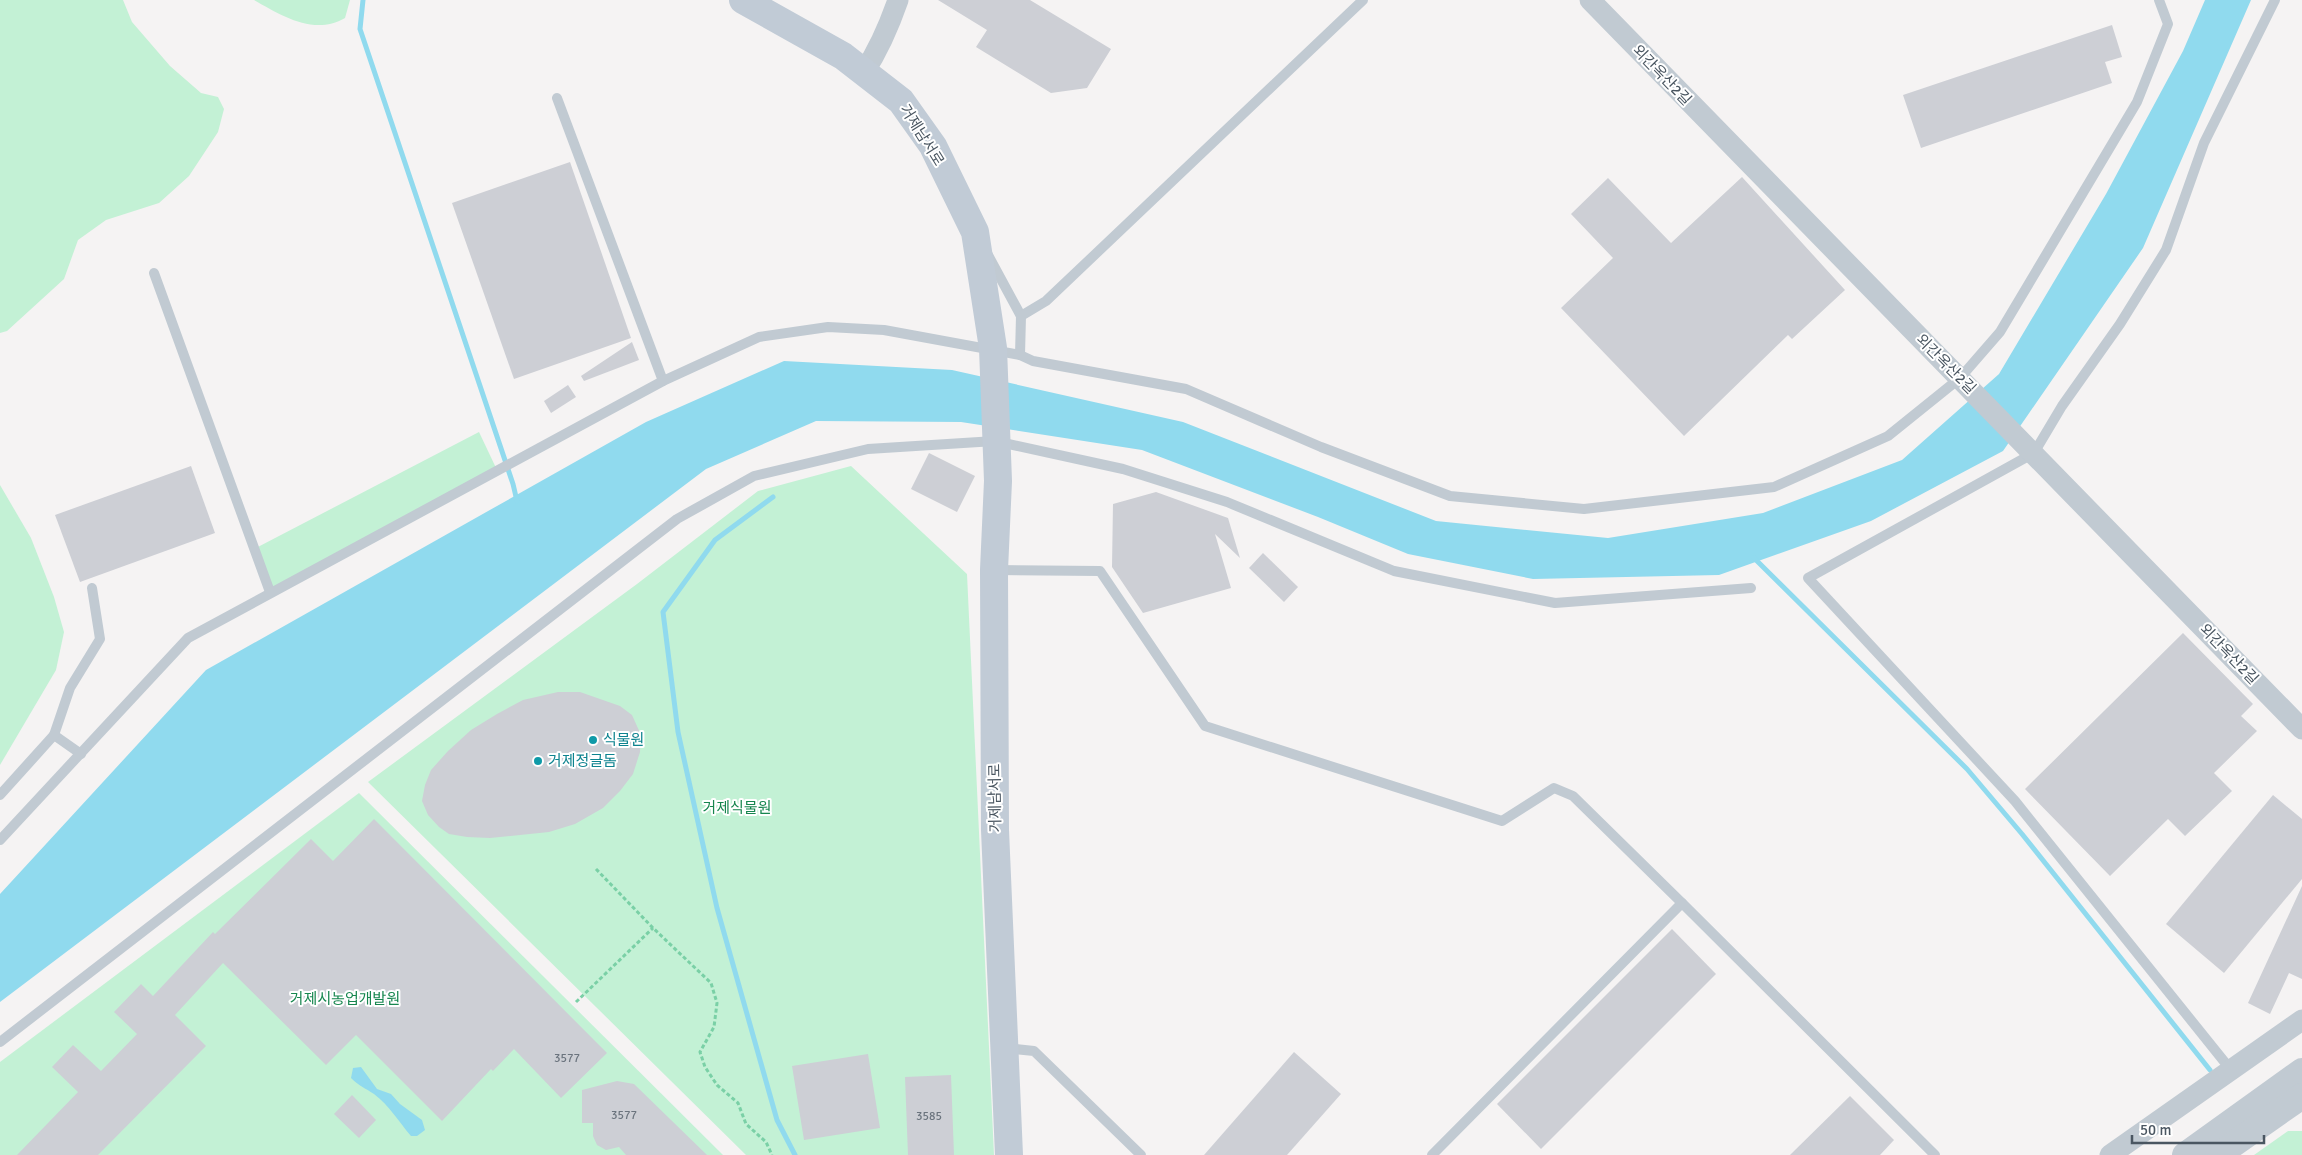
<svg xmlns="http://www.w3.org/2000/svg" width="2302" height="1155" viewBox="0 0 2302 1155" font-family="Signika,'Noto Sans KR',sans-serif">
<rect width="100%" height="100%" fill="#f5f3f3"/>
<g fill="#c3f1d5">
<polygon points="0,0 123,0 132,22 170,66 201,93 218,97 224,109 218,132 189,176 159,203 106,220 78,240 64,279 7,331 0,333"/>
<path d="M254 0H350L345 18C314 36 282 16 254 0Z"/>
<polygon points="479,432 497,470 270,592 254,549"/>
<polygon points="851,466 967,574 994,1155 746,1155 368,782 637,584 758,491"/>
<polygon points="0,485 31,538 54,597 64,632 56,670 0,765"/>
<polygon points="359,793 723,1155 0,1155 0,1062"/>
<polygon points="2288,1131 2302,1131 2302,1155 2254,1155"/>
</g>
<g fill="#90daee">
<polygon points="2205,0 2251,0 2143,248 2003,451 1871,521 1719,575 1533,579 1408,554 1318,517 1142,450 961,422 816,421 706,469 0,1002 0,894 206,670 646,422 784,361 952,370 1183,422 1436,521 1608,538 1763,513 1902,460 1999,374 2106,194 2183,51"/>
<path d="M361 1067 377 1089 391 1094 400 1104 422 1120 425 1130 417 1136H411C399 1122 389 1105 374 1094 365 1088 359 1086 351 1078L353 1068Z"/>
</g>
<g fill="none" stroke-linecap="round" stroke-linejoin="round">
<g stroke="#90daee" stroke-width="5">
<polyline points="363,0 360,29 513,484 517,501"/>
<polyline points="773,497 715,540 663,612 678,732 717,908 777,1120 795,1155"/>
<polyline points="1754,558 1967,769 2022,834 2210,1070"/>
</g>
</g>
<g fill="#cdcfd5">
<polygon points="938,0 1030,0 1111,49 1087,88 1051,93 976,47 987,30"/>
<polygon points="2112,25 2122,57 2105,62 2112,83 1921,148 1903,95"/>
<polygon points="570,162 631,338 514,379 452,203"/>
<polygon points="1742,177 1845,290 1792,339 1788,335 1684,436 1561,308 1613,258 1571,214 1608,178 1671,243"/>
<polygon points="632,342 639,360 584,381 581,376"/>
<polygon points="568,385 576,397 551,413 544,401"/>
<polygon points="929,453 975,476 957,512 911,489"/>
<polygon points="191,466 215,533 80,582 55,515"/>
<polygon points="1156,492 1228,518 1240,558 1215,534 1231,588 1143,613 1112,567 1113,504"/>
<polygon points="1263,553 1298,587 1284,602 1249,568"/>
<polygon points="2183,633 2253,704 2241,716 2257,731 2214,773 2232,791 2185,836 2168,819 2110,876 2025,789"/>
<polygon points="558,692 580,692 620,706 632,715 641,735 640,752 633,774 620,791 603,808 575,824 549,832 490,838 467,837 449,834 439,827 428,815 422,801 425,785 431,770 448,751 471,730 497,714 523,700"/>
<polygon points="2273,795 2302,819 2302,879 2224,973 2166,924"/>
<polygon points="374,819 607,1053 561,1098 514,1049 493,1071 491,1069 442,1121 356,1035 326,1065 223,963 175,1015 206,1046 98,1155 17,1155 78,1092 52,1067 73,1045 101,1071 137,1034 114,1012 141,984 153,996 213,932 215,934 311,839 333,861"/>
<polygon points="2302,886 2302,979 2289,973 2270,1014 2248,1003"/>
<polygon points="1672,929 1716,974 1541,1149 1497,1104"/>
<polygon points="1294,1052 1341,1094 1287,1155 1204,1155"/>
<polygon points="868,1054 880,1128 804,1140 792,1066"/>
<polygon points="951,1075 954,1155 908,1155 905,1077"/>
<polygon points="617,1081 634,1084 707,1155 626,1155 619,1147 606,1150 597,1145 593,1136 593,1123 582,1123 582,1090"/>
<polygon points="352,1095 376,1120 359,1138 334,1114"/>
<polygon points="1850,1096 1894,1140 1880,1155 1790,1155"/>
</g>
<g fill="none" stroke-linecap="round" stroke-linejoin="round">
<g stroke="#7ad0a6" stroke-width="3" stroke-dasharray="4 2.5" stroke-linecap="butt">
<polyline points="596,869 653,928 711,983 717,1003 714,1027 700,1052 705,1067 717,1085 738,1103 746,1124 766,1142 772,1155"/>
<polyline points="576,1002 653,928"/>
</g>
<g stroke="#c1cad2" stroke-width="10">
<polyline points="557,98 663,381"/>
<polyline points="988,255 1021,316"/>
<polyline points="154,273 270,592"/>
<polyline points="1020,355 1033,361 1186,389 1321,447 1450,496 1584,509 1774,487 1888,436 1960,378 2000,332 2137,102 2168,24 2159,0"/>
<polyline points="995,570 1100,571 1205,726 1502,821 1554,788 1573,796 1682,903"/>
<polyline points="54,735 81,754"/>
<polyline points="0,795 54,735 70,688 100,639 92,588"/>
<polyline points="0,840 188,638 663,381 759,337 828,327 884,330 1020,355 1021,316 1046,301 1363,0"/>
<polyline points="0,1042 677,519 754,476 868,449 995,441 1123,469 1227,502 1394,571 1555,603 1751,588"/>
<polyline points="1005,1048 1034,1051 1141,1155"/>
<polyline points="2231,1070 2015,801 1808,578 2034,453 2062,406 2120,324 2166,250 2204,143 2275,0"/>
<polyline points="1432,1155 1682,903 1935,1155"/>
</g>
<g stroke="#c1cad2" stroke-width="21">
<polyline points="1590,0 2302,729"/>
<path d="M864 72C879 49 889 26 898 0"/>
<polyline points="2110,1155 2302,1020"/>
</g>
<g stroke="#c1cad2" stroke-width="26">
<polyline points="2185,1155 2302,1071"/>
<polyline points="2218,1155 2302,1096"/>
</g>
<polyline stroke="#c1cbd6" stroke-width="28" points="743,0 843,56 901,101 933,146 975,232 993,348 998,481 994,570 995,830 1009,1155"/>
</g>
<g fill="#0f9aa8" stroke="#fff" stroke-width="2">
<circle cx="593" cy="740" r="5"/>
<circle cx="538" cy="761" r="5"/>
</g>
<g text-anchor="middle" stroke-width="4" stroke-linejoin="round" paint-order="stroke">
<g font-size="12" fill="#6b747e">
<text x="567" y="1062">3577</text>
<text x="624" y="1119">3577</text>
<text x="929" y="1120">3585</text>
</g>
<g font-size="15" fill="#4a5661" stroke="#fff">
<text transform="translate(1662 75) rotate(46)" y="5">외간옥산2길</text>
<text transform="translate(922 135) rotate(58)" y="5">거제남서로</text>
<text transform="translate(1946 364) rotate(45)" y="5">외간옥산2길</text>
<text transform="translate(2229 654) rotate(46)" y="5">외간옥산2길</text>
<text transform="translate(995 798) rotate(-91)" y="5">거제남서로</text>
</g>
<g font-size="15" fill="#0d838f" stroke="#fff" text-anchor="start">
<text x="603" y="745">식물원</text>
<text x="548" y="766">거제정글돔</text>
</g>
<g font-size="15" fill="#17864f" stroke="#fff">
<text x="737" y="813">거제식물원</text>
<text x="345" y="1004">거제시농업개발원</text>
</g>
</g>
<path d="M2132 1135v8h132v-8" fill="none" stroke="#4a5661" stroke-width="2.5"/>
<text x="2140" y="1135" font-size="15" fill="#4a5661" stroke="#ffffff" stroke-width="4" paint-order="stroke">50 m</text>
</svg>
